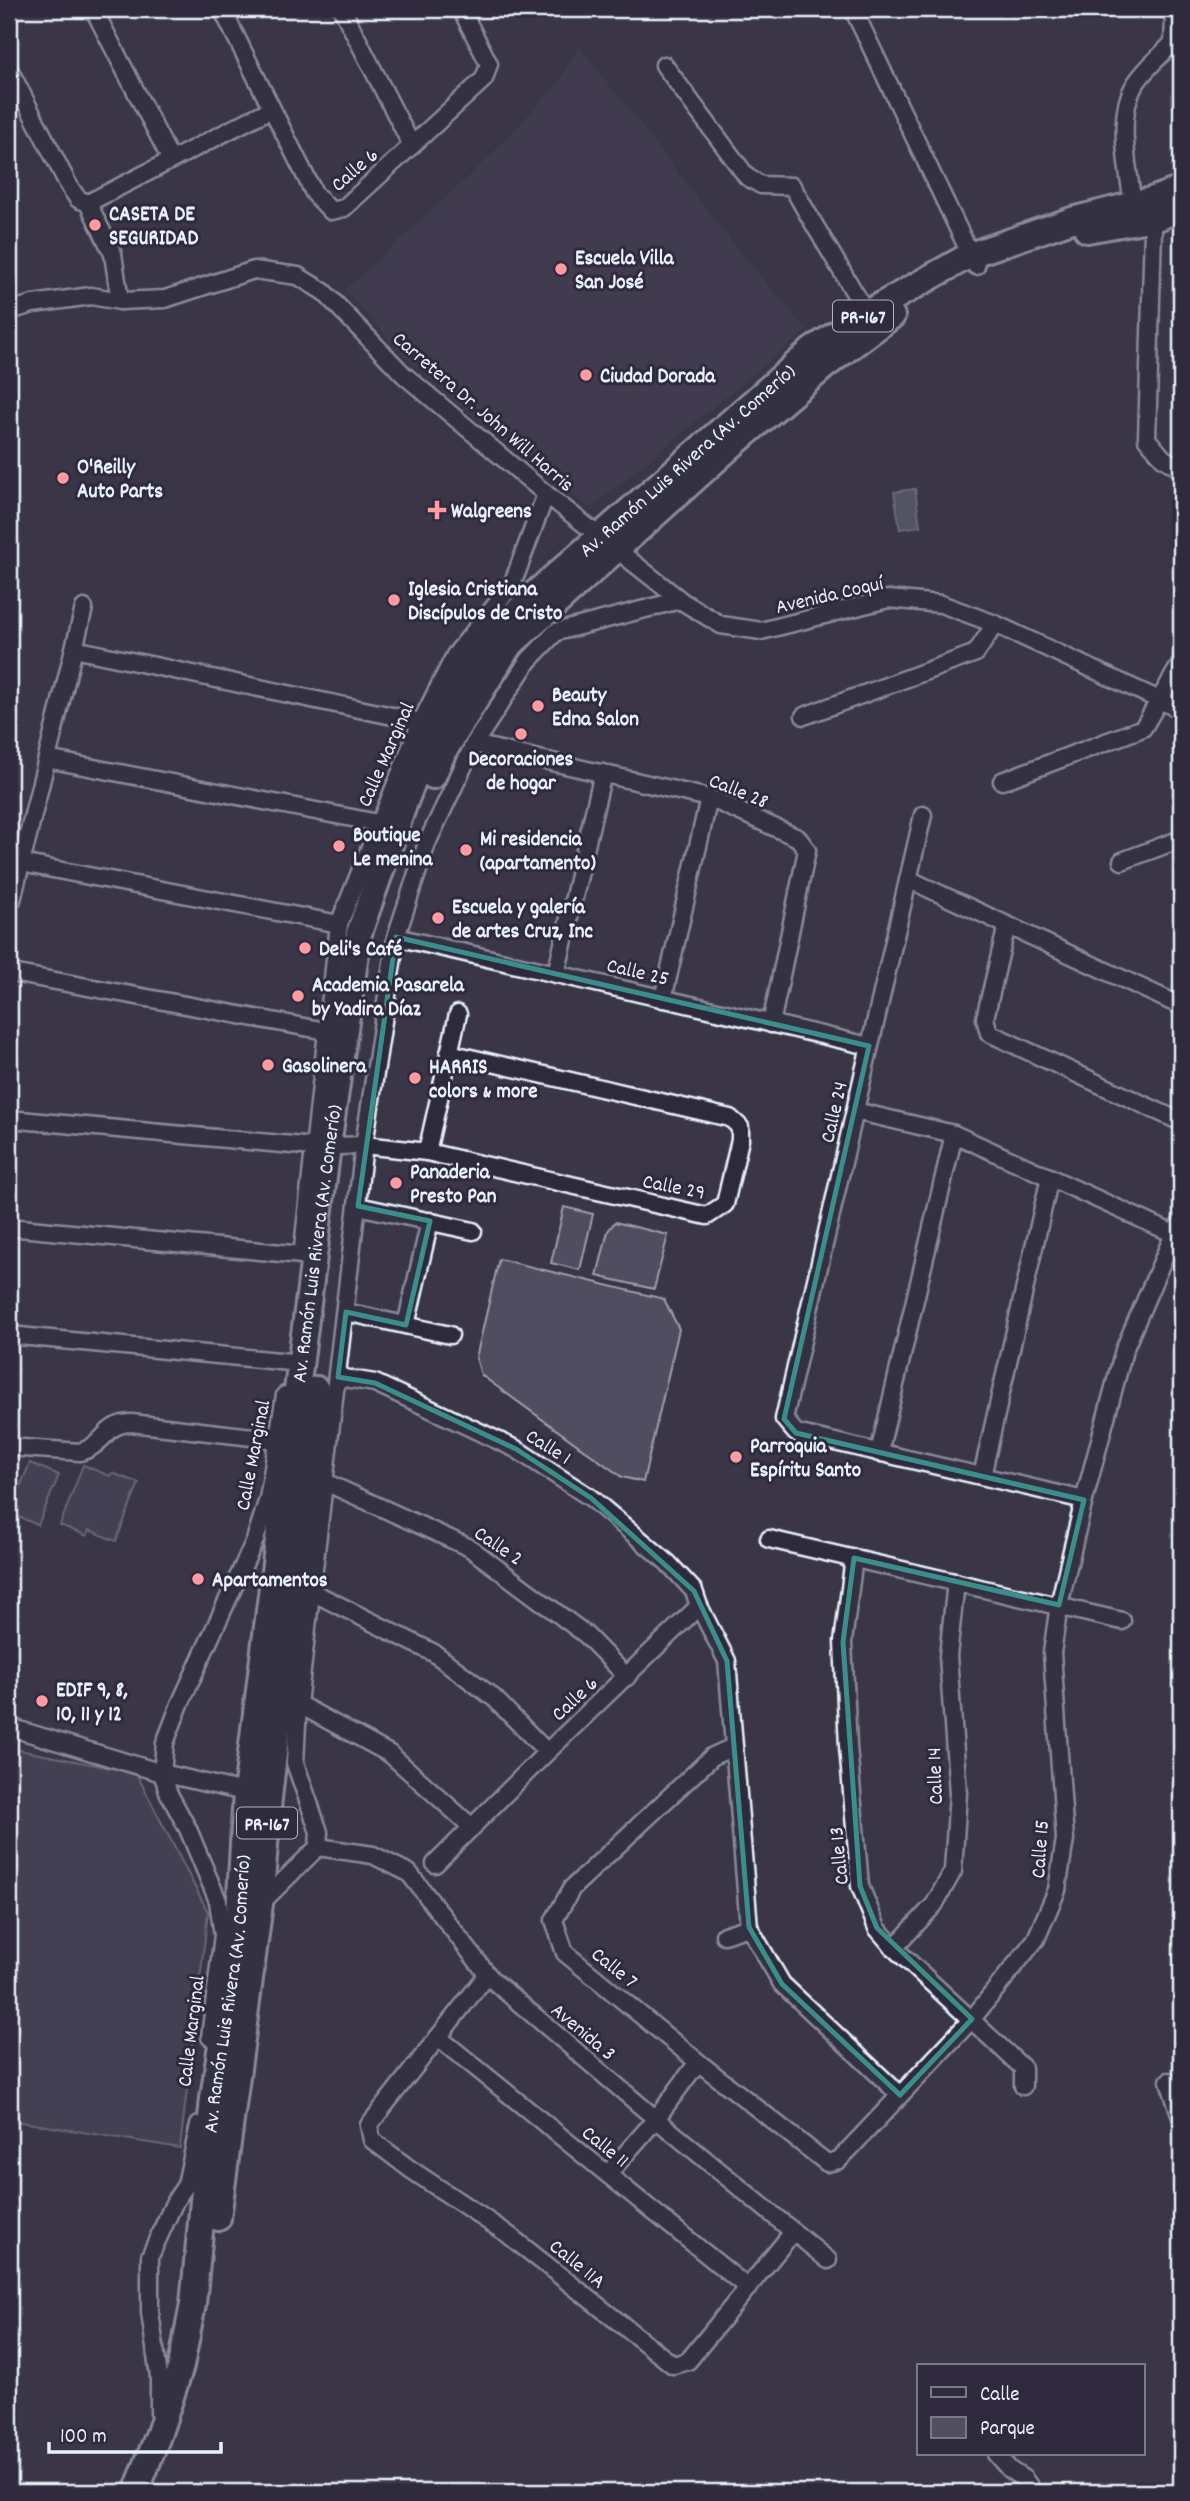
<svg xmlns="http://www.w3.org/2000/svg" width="1190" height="2501" viewBox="0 0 1190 2501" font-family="Dekko,sans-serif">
<rect width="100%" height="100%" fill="#3a3648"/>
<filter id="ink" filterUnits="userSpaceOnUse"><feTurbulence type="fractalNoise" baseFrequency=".0143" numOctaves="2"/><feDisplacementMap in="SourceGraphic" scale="14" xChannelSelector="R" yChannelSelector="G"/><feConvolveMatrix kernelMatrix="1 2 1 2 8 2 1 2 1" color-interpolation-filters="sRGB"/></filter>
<g filter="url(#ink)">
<polygon fill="#464354" points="579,46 737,248 807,330 590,509 455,401 397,348 345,290 489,157 558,83"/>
<g fill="#504e5f" stroke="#9ca0ac" stroke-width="2">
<polygon points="564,1207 593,1214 580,1270 551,1263"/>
<polygon points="615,1222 668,1235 654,1289 597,1276 608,1231"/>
<polygon points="499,1259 664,1299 679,1329 643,1482 622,1477 481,1375 476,1358"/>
<polygon points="30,1463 59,1475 38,1525 9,1513"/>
<polygon points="83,1465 110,1476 112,1473 139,1483 116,1541 89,1530 87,1536 60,1525"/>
<polygon points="9,1748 136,1773 208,1912 180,2148 9,2120"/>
</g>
<polygon fill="#737482" stroke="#a2a6b1" stroke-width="2" points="915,489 920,526 900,529 894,492"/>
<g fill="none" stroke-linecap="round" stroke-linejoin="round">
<g stroke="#e8f1f8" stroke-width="21">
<g id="minor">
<polyline points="222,9 314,193 331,211 344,208 484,79 489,64 461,9"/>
<polyline points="342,9 412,146"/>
<polyline points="853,9 976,266"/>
<polyline points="94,10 171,160"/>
<polyline points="664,65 747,177 761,185 792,186 805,209 870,319"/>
<polyline points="9,69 69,186 78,199 88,203 113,254 120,301"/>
<polyline points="88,203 271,109"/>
<polyline points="1152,211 1153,229 1147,439 1163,458 1181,469"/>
<path d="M1134 212C1130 176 1114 115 1136 83 1146 68 1161 55 1173 43L1174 21 1171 9"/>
<polyline points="9,311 33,304 91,296 120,301 165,299 254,270 298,276 324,292 404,375 546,494 683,602 721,625 761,631 888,599 941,604 995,624 1181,710"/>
<polyline points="74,649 421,722"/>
<polyline points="804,716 976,653 995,624"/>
<polyline points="474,744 709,798 798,838 807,850 771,1024"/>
<polyline points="47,759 378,823"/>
<polyline points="1002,781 1143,728 1181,663"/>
<polyline points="923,815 784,1419 796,1433 1084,1500"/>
<polyline points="1122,861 1181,839"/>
<polyline points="21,863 339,924"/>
<polyline points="908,879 1181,1006"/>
<polyline points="12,900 84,608"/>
<polyline points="1007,925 985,1018 989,1033 1181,1122"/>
<polyline points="396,937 869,1046"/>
<polyline points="12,973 326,1031"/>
<polyline points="556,974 603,773"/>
<polyline points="663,999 709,798"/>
<polyline points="855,1111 954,1134 1174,1234"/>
<polyline points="9,1119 314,1147 364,1145 427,1152 707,1216 725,1204 740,1140 740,1127 730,1118 449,1053"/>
<polyline points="427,1152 458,1014"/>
<polyline points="358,1206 473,1231"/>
<polyline points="9,1227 302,1255"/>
<polyline points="303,1248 339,924 421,722 455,655 512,585 546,494"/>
<polyline points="346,1312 450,1335"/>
<polyline points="406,1325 430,1221"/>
<polyline points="9,1335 290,1362"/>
<polyline points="338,1377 375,1383 516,1449 591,1498 668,1563 694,1591 699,1606 727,1661 749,1927 782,1984 900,2095"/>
<path d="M9 1447 80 1452C107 1444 103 1424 131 1423L278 1440"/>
<polyline points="879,1453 954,1134"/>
<polyline points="982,1476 1050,1177"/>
<polyline points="325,1482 470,1548 585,1634 627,1677"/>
<polyline points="769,1539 1122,1621"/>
<polyline points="854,1558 843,1642 848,1746 860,1886 877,1928 894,1948 1023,2068 1023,2086"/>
<polyline points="312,1592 434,1653 494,1698 547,1752"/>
<polyline points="298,1704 390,1754 473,1828"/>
<polyline points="9,1729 16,1729 162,1773 253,1794"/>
<polyline points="733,1747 713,1756 572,1888 554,1920 565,1953 698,2062 827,2163 839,2160 972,2019 1036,1939 1057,1890 1065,1839 1052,1653 1059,1605 1084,1500 1124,1350 1174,1234 1181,1223"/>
<polyline points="318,1847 319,1832 295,1763 298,1704 364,1145 396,937 427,843 474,744 528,661 556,632 680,600"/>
<polyline points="318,1847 373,1855 409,1873 491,1979 656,2119 828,2260"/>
<polyline points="435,1864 547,1752 699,1606"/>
<polyline points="260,1904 318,1847"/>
<polyline points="724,1935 749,1927"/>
<polyline points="894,1948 934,1905 953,1871 958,1793 948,1656 956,1582"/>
<polyline points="487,1975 369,2125 372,2140 410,2169 506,2233 673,2365 688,2361 793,2232"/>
<polyline points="210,2037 223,1935 218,1901 188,1829 169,1794 162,1773 165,1743 180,1704 255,1540 268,1499 285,1395"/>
<polyline points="438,2037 748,2288"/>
<polyline points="1169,2081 1181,2117"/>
<polyline points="608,2174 656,2119 698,2062"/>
<polyline points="159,2413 159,2377 150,2312 150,2256 175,2201 186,2185 199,2125"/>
<polyline points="996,2454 1010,2470 1024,2479 1030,2487 1028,2492"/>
</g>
</g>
<g stroke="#e8f1f8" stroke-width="30">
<g id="highway">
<polyline points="1087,230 1160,217 1181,208"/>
<polyline points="433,776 443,753 509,646 728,449 825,366 892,316"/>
<polyline points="218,2218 260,1904 269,1798 316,1389"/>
<path id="s1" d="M136 2492 159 2433 181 2366 193 2304 213 2098 238 1932 246 1792 328 1146 359 933 405 802 426 748 477 655 531 597 812 350 867 313 970 255 1072 220 1151 200 1181 189"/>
</g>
</g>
<use href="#minor" stroke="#2f2a3d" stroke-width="16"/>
<use href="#highway" stroke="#2f2a3d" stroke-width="24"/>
</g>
</g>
<path d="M0 0H1190V2501H0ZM396 937 869 1046 784 1419 796 1433 1084 1500 1059 1605 854 1558 843 1642 860 1886 877 1928 972 2019 900 2095 782 1984 749 1927 727 1661 694 1591 591 1498 516 1449 375 1383 338 1377 346 1312 406 1325 430 1221 358 1206Z" fill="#3a3648" fill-opacity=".55" fill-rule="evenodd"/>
<path fill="none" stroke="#3a8f8a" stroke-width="5" stroke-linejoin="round" d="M396 937 869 1046 784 1419 796 1433 1084 1500 1059 1605 854 1558 843 1642 860 1886 877 1928 972 2019 900 2095 782 1984 749 1927 727 1661 694 1591 591 1498 516 1449 375 1383 338 1377 346 1312 406 1325 430 1221 358 1206Z"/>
<g fill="#ff9aa2" stroke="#2f2a3d" stroke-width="2.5">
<circle cx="95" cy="225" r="7"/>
<circle cx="561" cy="269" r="7"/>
<circle cx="586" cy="375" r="7"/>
<circle cx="63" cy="478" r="7"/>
<path d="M433.5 499.5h7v7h7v7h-7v7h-7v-7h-7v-7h7z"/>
<circle cx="394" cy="600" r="7"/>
<circle cx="538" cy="706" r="7"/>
<circle cx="521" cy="734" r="7"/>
<circle cx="339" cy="846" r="7"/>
<circle cx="466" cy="850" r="7"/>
<circle cx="438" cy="918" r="7"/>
<circle cx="305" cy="948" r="7"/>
<circle cx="298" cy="996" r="7"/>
<circle cx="268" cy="1065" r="7"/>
<circle cx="415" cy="1078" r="7"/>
<circle cx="396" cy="1183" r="7"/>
<circle cx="736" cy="1457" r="7"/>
<circle cx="198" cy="1579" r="7"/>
<circle cx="42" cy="1701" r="7"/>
</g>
<g text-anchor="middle" stroke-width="6" stroke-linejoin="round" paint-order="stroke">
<g fill="#2f2a3d" stroke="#b0b5c0" stroke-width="2">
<rect x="833" y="300.5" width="60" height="31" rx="5"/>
<rect x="237" y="1807.5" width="60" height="31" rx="5"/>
</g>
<g font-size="19" font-weight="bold" fill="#e8f1f8">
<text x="863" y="323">PR-167</text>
<text x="267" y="1830">PR-167</text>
</g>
<g font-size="21" fill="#e8f1f8" stroke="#2f2a3d">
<text transform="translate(354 169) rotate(-41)" y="7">Calle 6</text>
<text transform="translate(484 411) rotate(41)" y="7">Carretera Dr. John Will Harris</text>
<text dy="7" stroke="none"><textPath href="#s1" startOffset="2168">Av. Ramón Luis Rivera (Av. Comerío)</textPath></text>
<text transform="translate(829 594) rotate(-13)" y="7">Avenida Coquí</text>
<text transform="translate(385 754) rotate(-66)" y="7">Calle Marginal</text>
<text transform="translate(739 790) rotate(22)" y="7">Calle 28</text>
<text transform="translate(638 971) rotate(13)" y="7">Calle 25</text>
<text transform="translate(833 1112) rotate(-77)" y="7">Calle 24</text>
<text transform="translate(674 1186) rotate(11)" y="7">Calle 29</text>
<text dy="7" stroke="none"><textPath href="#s1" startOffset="1265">Av. Ramón Luis Rivera (Av. Comerío)</textPath></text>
<text transform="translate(549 1446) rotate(32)" y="7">Calle 1</text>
<text transform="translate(252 1455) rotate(-79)" y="7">Calle Marginal</text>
<text transform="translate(499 1545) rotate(34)" y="7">Calle 2</text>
<text transform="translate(574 1698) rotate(-43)" y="7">Calle 6</text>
<text transform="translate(934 1776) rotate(-92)" y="7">Calle 14</text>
<text transform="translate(1039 1849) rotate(-86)" y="7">Calle 15</text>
<text transform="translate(838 1856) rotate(-96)" y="7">Calle 13</text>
<text transform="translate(615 1967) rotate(39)" y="7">Calle 7</text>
<text dy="7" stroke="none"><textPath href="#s1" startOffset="509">Av. Ramón Luis Rivera (Av. Comerío)</textPath></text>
<text transform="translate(190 2031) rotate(-83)" y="7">Calle Marginal</text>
<text transform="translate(584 2031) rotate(40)" y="7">Avenida 3</text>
<text transform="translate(606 2146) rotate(39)" y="7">Calle 11</text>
<text transform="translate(578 2263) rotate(39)" y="7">Calle 11A</text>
</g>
<g font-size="21" font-weight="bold" fill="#e8f1f8" stroke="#2f2a3d" text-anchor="start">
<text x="109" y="220">CASETA DE<tspan x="109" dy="24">SEGURIDAD</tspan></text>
<text x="575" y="264">Escuela Villa<tspan x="575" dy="24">San José</tspan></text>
<text x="600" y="382">Ciudad Dorada</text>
<text x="77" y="473">O'Reilly<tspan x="77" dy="24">Auto Parts</tspan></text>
<text x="451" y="517">Walgreens</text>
<text x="408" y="595">Iglesia Cristiana<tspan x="408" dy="24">Discípulos de Cristo</tspan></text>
<text x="552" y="701">Beauty<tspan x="552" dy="24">Edna Salon</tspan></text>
<text x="521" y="765" text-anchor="middle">Decoraciones<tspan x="521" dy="24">de hogar</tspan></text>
<text x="353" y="841">Boutique<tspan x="353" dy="24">Le menina</tspan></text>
<text x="480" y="845">Mi residencia<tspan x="480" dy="24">(apartamento)</tspan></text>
<text x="452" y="913">Escuela y galería<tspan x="452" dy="24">de artes Cruz, Inc</tspan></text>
<text x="319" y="955">Deli's Café</text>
<text x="312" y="991">Academia Pasarela<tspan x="312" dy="24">by Yadira Díaz</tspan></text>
<text x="282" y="1072">Gasolinera</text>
<text x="429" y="1073">HARRIS<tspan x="429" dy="24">colors &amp; more</tspan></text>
<text x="410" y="1178">Panaderia<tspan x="410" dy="24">Presto Pan</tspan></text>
<text x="750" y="1452">Parroquia<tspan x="750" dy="24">Espíritu Santo</tspan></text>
<text x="212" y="1586">Apartamentos</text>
<text x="56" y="1696">EDIF 9, 8,<tspan x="56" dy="24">10, 11 y 12</tspan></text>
</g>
</g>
<rect width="1190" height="2501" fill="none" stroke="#2f2a3d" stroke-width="35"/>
<rect x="18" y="18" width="1155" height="2466" fill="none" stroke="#e8f1f8" stroke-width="2.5" filter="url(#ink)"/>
<rect x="917" y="2364" width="228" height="91" fill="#2f2a3d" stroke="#797a88" stroke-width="2"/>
<rect x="931" y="2387" width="35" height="10" fill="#2f2a3d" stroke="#797a88" stroke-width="2"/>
<text x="980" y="2400" font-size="21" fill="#e8f1f8">Calle</text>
<rect x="931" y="2417" width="35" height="21" fill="#504e5f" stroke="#797a88" stroke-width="2"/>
<text x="980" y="2434" font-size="21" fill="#e8f1f8">Parque</text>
<path d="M49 2442v10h172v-10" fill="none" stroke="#e8f1f8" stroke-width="3.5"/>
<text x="60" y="2442" font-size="21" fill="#e8f1f8" stroke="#2f2a3d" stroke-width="5" paint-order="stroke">100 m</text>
</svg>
